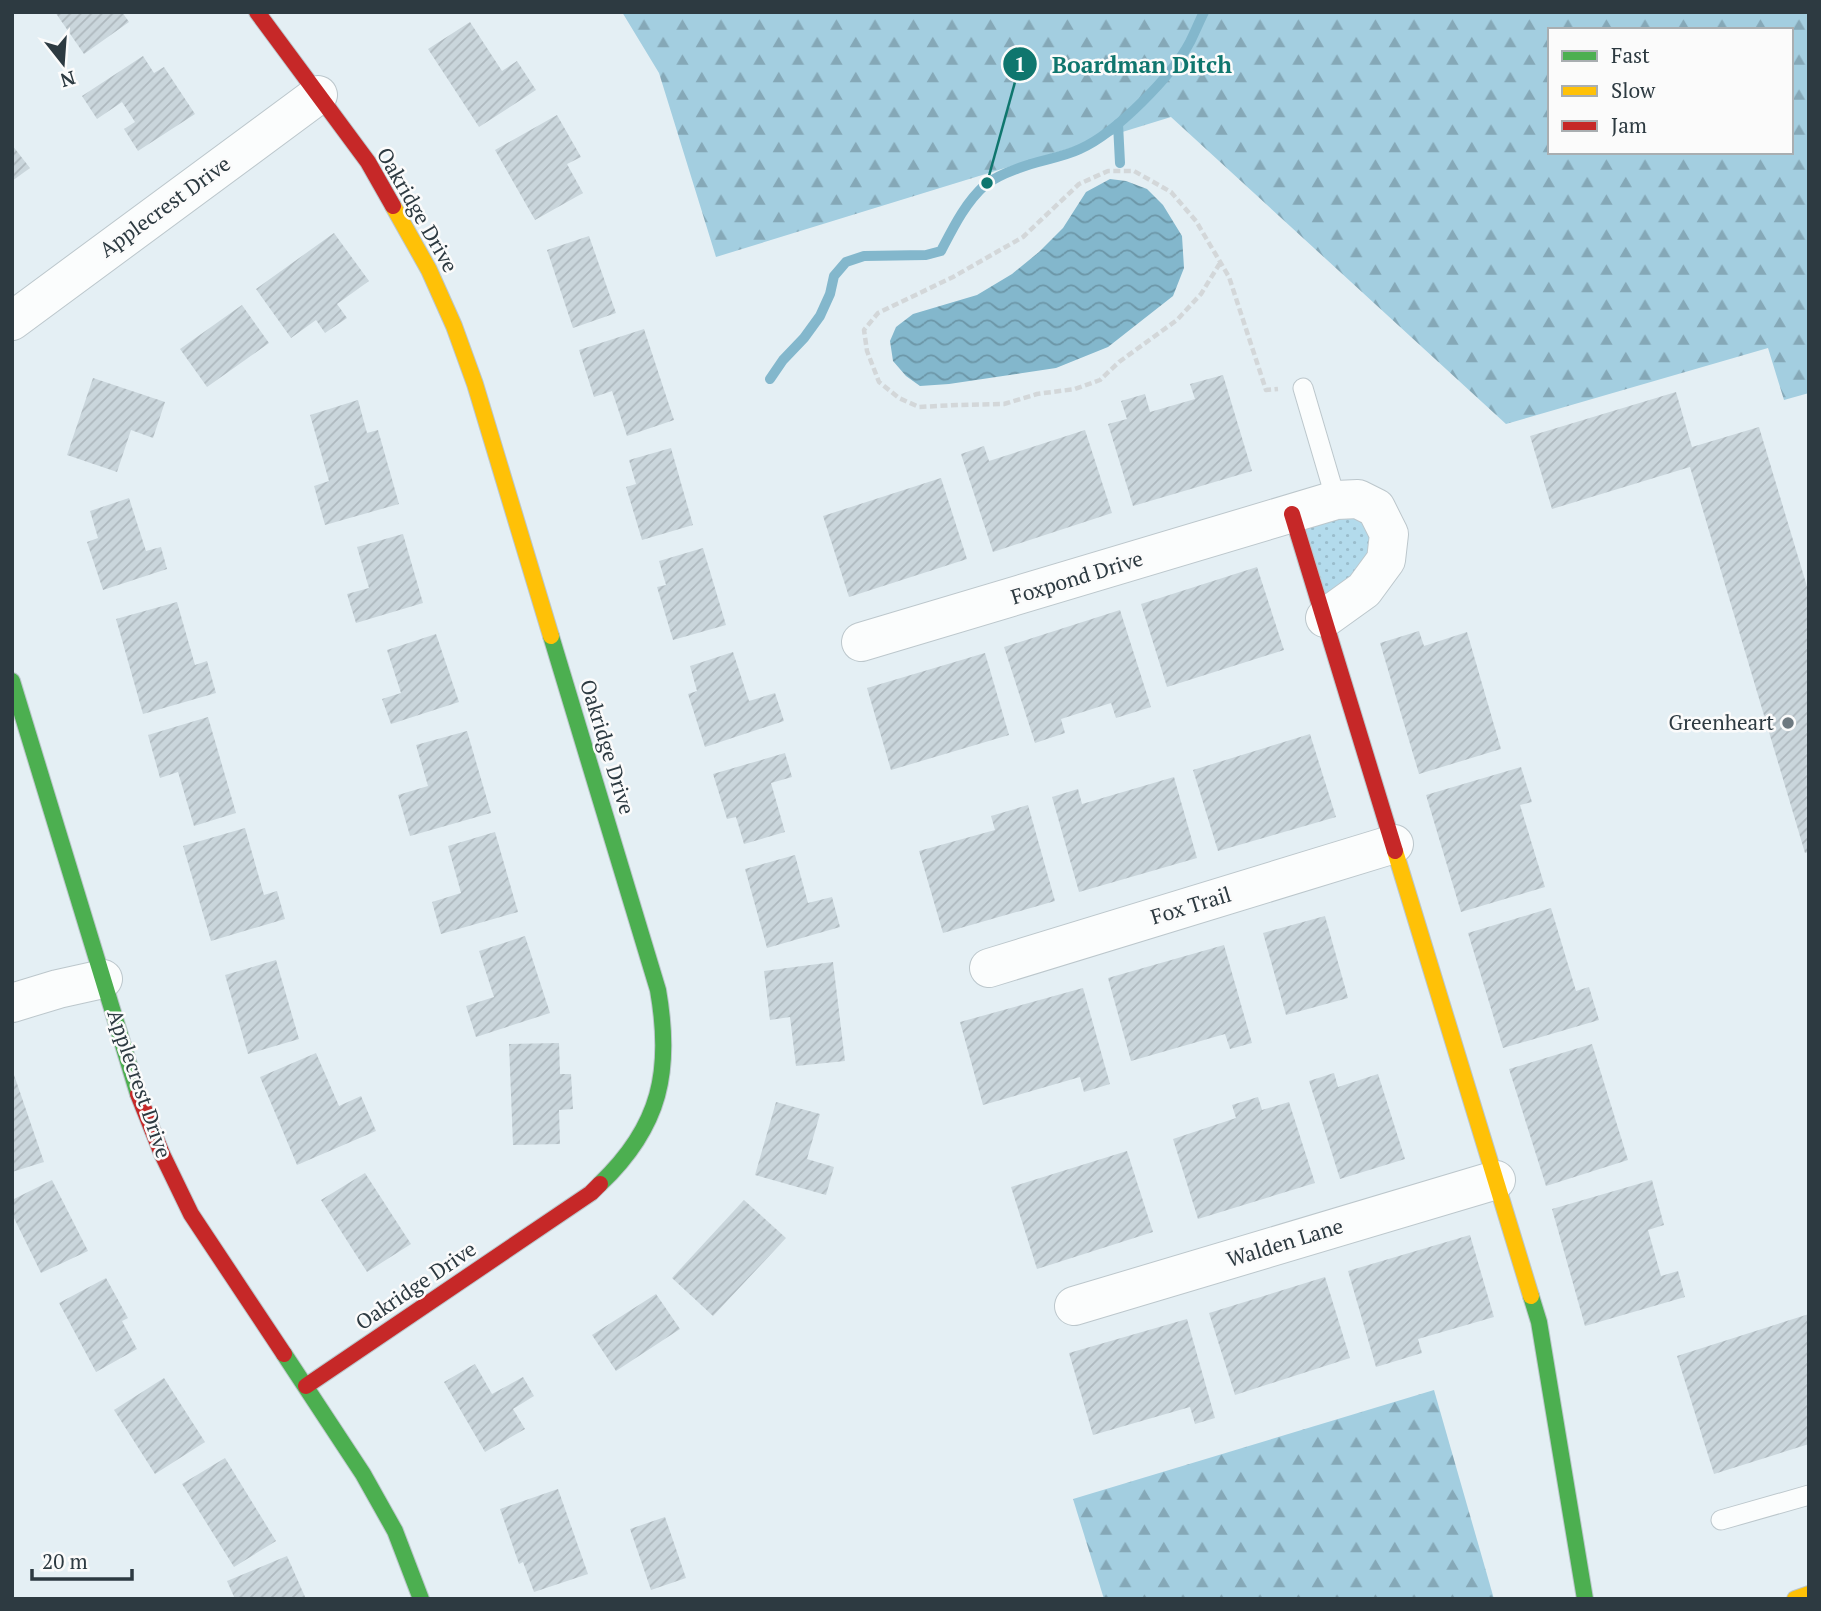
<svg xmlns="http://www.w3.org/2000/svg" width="1821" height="1611" viewBox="0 0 1821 1611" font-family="'PT Serif',serif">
<defs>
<pattern id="grass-dots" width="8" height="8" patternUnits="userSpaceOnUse" patternTransform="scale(1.75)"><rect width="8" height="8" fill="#b3dbec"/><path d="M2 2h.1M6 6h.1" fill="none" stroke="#9abdcc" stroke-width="1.8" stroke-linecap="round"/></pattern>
<pattern id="forest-firs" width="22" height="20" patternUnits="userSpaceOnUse" patternTransform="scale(1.75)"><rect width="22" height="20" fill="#a3cee0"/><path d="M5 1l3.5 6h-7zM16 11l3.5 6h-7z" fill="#85a8b7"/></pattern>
<pattern id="water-waves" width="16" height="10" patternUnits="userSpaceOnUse" patternTransform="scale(1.75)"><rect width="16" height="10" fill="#83b7cc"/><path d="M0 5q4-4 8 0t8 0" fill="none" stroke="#6c96a7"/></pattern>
<pattern id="building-hatch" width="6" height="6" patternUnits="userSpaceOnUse" patternTransform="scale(1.75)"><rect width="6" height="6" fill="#cad6dc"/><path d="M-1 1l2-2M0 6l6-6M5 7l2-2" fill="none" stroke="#aeb8be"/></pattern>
</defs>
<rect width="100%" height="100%" fill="#e4eff4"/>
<polygon fill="url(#grass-dots)" points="1336,500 1389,534 1325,618 1292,514"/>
<g fill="url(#forest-firs)" fill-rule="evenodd">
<path d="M622 12H1809V393L1784 400 1768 348 1506 424 1171 117 716 257 659 73ZM1550 30H1791V152H1550Z"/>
<polygon points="1434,1390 1494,1599 1104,1599 1073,1499"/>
</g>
<polygon fill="url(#water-waves)" points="1110,179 1126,181 1147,189 1163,205 1182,236 1184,268 1173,296 1108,347 1056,368 949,384 920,386 906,376 893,361 890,341 896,327 913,314 977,295 1012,274 1039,252 1063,228 1086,192"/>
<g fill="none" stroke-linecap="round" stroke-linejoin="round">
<g stroke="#83b7cc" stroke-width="10">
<polyline points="1118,124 1120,163"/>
<path d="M770 379 783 360 804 338 820 316 830 294 834 276 846 262 864 256 926 255 941 251C953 228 965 203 985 185 994 178 1008 172 1019 168 1039 160 1061 158 1080 149 1116 133 1172 76 1190 42 1195 32 1199 22 1204 12"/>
</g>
</g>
<g fill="url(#building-hatch)">
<polygon points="55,12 122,12 129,22 84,54"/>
<polygon points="470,22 502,71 517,61 536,90 479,127 428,49"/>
<polygon points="143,56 154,73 164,67 195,114 138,151 124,129 135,122 122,102 97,119 82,96"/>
<polygon points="557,115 581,157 567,164 583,193 535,220 495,150"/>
<polygon points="12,145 30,168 12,181"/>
<polygon points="334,233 369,281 337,304 347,318 325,333 316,320 291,338 256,289"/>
<polygon points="589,236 616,313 573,328 547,250"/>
<polygon points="242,305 269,343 207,387 180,349"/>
<polygon points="644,329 674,420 627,436 612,391 594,397 579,350"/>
<polygon points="1223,375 1252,471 1133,506 1108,424 1127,419 1121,401 1145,394 1150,412 1195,399 1190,384"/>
<polygon points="93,378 165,402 153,438 131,430 117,472 67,455"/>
<polygon points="1676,392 1692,447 1759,427 1809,593 1809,852 1805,853 1690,467 1552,509 1530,436"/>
<polygon points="358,400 367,433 378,430 399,504 325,525 314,486 329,481 310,415"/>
<polygon points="1085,430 1112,513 993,552 961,454 984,446 989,461"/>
<polygon points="671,448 693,525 642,540 626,487 636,484 629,460"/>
<polygon points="941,478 967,559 849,597 823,516"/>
<polygon points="129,498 146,551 161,547 167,569 103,590 87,542 98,538 90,511"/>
<polygon points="403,534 423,603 356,623 347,594 369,588 357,547"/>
<polygon points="703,548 726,625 673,640 657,587 666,585 659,561"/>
<polygon points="1257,567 1284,650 1167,687 1141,604"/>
<polygon points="177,602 195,665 207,661 216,693 143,714 116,619"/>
<polygon points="1120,610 1151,707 1116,718 1111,703 1061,719 1065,733 1035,743 1004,647"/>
<polygon points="1419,631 1424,646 1467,632 1501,749 1419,774 1380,643"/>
<polygon points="436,634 459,702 391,724 382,699 401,693 387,650"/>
<polygon points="733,652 749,701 775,693 784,721 705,747 688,694 697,691 690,666"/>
<polygon points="985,653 1009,735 891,770 867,688"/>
<polygon points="208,717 236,813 194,826 178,772 160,778 148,735"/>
<polygon points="467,731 491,813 410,836 398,795 428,786 416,745"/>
<polygon points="1310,734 1336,817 1218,851 1193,770"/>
<polygon points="785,753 792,777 771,783 785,832 744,844 736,817 727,819 713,774"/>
<polygon points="1521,767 1532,802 1520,805 1545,887 1461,912 1426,795"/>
<polygon points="1174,777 1197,858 1079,892 1052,797 1078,789 1082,804"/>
<polygon points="1028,805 1055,901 943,933 919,851 995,830 991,816"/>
<polygon points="245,828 264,895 277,891 285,919 211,941 183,846"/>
<polygon points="495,832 518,912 441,934 432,902 461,893 448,846"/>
<polygon points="795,855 808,903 832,897 840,927 767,948 745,869"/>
<polygon points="1551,908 1576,991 1589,987 1599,1020 1503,1048 1468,933"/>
<polygon points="1325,916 1348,998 1286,1015 1263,933"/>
<polygon points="525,936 550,1013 476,1037 466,1006 494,997 479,951"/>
<polygon points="1224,945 1252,1043 1230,1049 1225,1034 1131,1061 1108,978"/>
<polygon points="276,960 299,1039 248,1054 225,975"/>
<polygon points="833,962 845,1061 796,1066 790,1017 770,1020 764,971"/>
<polygon points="1083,988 1110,1084 1084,1092 1080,1077 983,1105 960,1022"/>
<polygon points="559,1043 560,1074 571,1074 573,1109 559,1110 560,1144 513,1145 509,1044"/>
<polygon points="1592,1044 1628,1160 1546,1186 1509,1069"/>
<polygon points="316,1053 339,1106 361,1096 376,1131 297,1165 260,1077"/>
<polygon points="12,1069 44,1162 12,1172"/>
<polygon points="1334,1073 1338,1087 1378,1074 1405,1159 1340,1179 1309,1081"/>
<polygon points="1258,1097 1262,1110 1289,1102 1315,1183 1198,1219 1173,1139 1236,1118 1232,1105"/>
<polygon points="776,1102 820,1114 807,1159 834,1167 826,1195 755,1175"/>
<polygon points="1127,1151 1153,1232 1037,1269 1011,1187"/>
<polygon points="365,1173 411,1244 367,1272 321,1200"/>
<polygon points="52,1180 88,1251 41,1273 12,1214 12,1200"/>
<polygon points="1652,1180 1664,1225 1648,1230 1661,1276 1678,1271 1685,1297 1585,1326 1552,1209"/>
<polygon points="744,1200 786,1238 713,1316 672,1278"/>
<polygon points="1470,1235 1494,1317 1418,1339 1422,1353 1376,1367 1348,1271"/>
<polygon points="1325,1277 1350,1358 1235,1395 1209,1313"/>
<polygon points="106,1278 128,1318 122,1321 137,1349 96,1372 59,1303"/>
<polygon points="656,1294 680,1329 616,1371 592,1335"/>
<polygon points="1809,1314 1809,1444 1714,1474 1677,1356"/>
<polygon points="1187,1319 1215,1418 1195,1424 1190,1407 1093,1435 1069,1353"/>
<polygon points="475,1364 492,1394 523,1377 534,1396 513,1409 525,1429 485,1452 444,1382"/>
<polygon points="164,1378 205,1442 155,1474 114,1410"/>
<polygon points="225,1458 276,1541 234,1567 182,1484"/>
<polygon points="558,1489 588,1574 534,1592 523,1562 519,1564 500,1509"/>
<polygon points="665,1517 686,1578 651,1590 630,1529"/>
<polygon points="287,1556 306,1599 235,1599 227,1581"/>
</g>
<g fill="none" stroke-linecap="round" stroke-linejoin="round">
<g stroke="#bcc7cc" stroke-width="21">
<g id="lane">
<polyline points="1303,388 1336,500"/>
<polyline points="1721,1520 1809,1495"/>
</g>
</g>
<g stroke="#bcc7cc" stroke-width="40">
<g id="street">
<polyline points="12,321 318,95"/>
<polyline points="861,642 1336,500 1358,499 1376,508 1389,534 1386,560 1364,590 1325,618"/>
<polyline points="989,968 1394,844"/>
<polyline points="12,1003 58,989 103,979"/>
<polyline points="1074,1306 1496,1180"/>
</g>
</g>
<g stroke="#bcc7cc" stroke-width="18">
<g id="fast">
<path d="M551 636 658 990C672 1070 661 1126 600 1184"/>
<polyline points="12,681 138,1094"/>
<polyline points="1531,1296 1539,1322 1585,1599"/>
<polyline points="284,1354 363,1474 395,1531 421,1599"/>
</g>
</g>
<g stroke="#bcc7cc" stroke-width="18">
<g id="slow">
<polyline points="393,206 429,270 454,326 475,384 551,636"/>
<polyline points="1395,851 1531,1296"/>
<polyline points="1795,1599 1809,1594"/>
</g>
</g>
<g stroke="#bcc7cc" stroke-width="18">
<g id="jam">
<polyline points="257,12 368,162 393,206"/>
<polyline points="1292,514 1395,851"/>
<polyline points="138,1094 162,1154 191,1214 284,1354"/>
<polyline points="306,1386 591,1193 600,1184"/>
</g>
</g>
<polyline stroke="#d3d7d9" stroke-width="4.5" stroke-dasharray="7 3.5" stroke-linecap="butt" points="1220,263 1201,294 1177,320 1119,362 1100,380 1075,389 1037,394 1004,404 957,405 919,407 899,398 879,382 867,351 864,330 878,313 953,277 1023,237 1079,184 1108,171 1134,171 1171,192 1196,221 1229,277 1266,390 1278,389"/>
<use href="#lane" stroke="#fbfdfd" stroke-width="19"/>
<use href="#street" stroke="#fbfdfd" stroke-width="38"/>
<use href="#fast" stroke="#4caf50" stroke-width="16"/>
<use href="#slow" stroke="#ffc107" stroke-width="16"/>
<use href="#jam" stroke="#c62828" stroke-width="16"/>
</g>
<circle fill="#6d7980" stroke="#fbfbfb" stroke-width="2.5" cx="1788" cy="723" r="7"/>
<g text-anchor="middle" stroke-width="5" stroke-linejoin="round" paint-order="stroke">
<g font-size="21" fill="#2d3a41" stroke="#fbfbfb">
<text transform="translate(165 207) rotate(-36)" y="7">Applecrest Drive</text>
<text transform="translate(417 210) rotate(60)" y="7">Oakridge Drive</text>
<text transform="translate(1077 578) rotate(-17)" y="7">Foxpond Drive</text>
<text transform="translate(607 747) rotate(73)" y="7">Oakridge Drive</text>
<text transform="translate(1191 906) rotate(-17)" y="7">Fox Trail</text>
<text transform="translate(139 1084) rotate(71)" y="7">Applecrest Drive</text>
<text transform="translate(1285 1243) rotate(-17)" y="7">Walden Lane</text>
<text transform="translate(416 1286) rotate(-34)" y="7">Oakridge Drive</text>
</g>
<g font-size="21" fill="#2d3a41" stroke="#fbfbfb" text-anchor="end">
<text x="1774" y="730">Greenheart</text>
</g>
</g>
<path fill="none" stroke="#0f766e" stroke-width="2.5" d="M987 183L1020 64"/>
<g fill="#0f766e" stroke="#fbfbfb" stroke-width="2.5">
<circle cx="987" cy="183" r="7"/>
<circle cx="1020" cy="64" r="18"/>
</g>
<g font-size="21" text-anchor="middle" font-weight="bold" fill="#fff">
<text x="1020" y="72">1</text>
</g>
<g font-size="23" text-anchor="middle" font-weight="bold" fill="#0f766e" stroke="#fbfbfb" stroke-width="5" stroke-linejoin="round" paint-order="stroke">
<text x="1142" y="73">Boardman Ditch</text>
</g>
<rect width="1821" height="1611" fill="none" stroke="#2d3a41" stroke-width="28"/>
<rect x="1548" y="28" width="245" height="126" fill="#fbfbfb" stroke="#a9aeb1" stroke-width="2"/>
<rect x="1562" y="51" width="35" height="10" fill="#4caf50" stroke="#a9aeb1" stroke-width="2"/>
<text x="1611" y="63" font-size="21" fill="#2d3a41">Fast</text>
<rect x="1562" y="86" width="35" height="10" fill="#ffc107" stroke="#a9aeb1" stroke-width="2"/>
<text x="1611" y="98" font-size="21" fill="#2d3a41">Slow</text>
<rect x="1562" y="121" width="35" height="10" fill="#c62828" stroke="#a9aeb1" stroke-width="2"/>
<text x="1611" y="133" font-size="21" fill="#2d3a41">Jam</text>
<g transform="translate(63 63) rotate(163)" stroke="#fbfbfb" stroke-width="5" paint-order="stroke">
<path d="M0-5L12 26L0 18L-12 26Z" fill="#2d3a41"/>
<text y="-10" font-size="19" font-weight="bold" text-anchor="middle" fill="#2d3a41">N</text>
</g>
<path d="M32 1569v10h100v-10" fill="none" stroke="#2d3a41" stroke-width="3.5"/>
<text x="42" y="1569" font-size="21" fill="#2d3a41" stroke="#fbfbfb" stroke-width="5" paint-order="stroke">20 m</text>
</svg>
